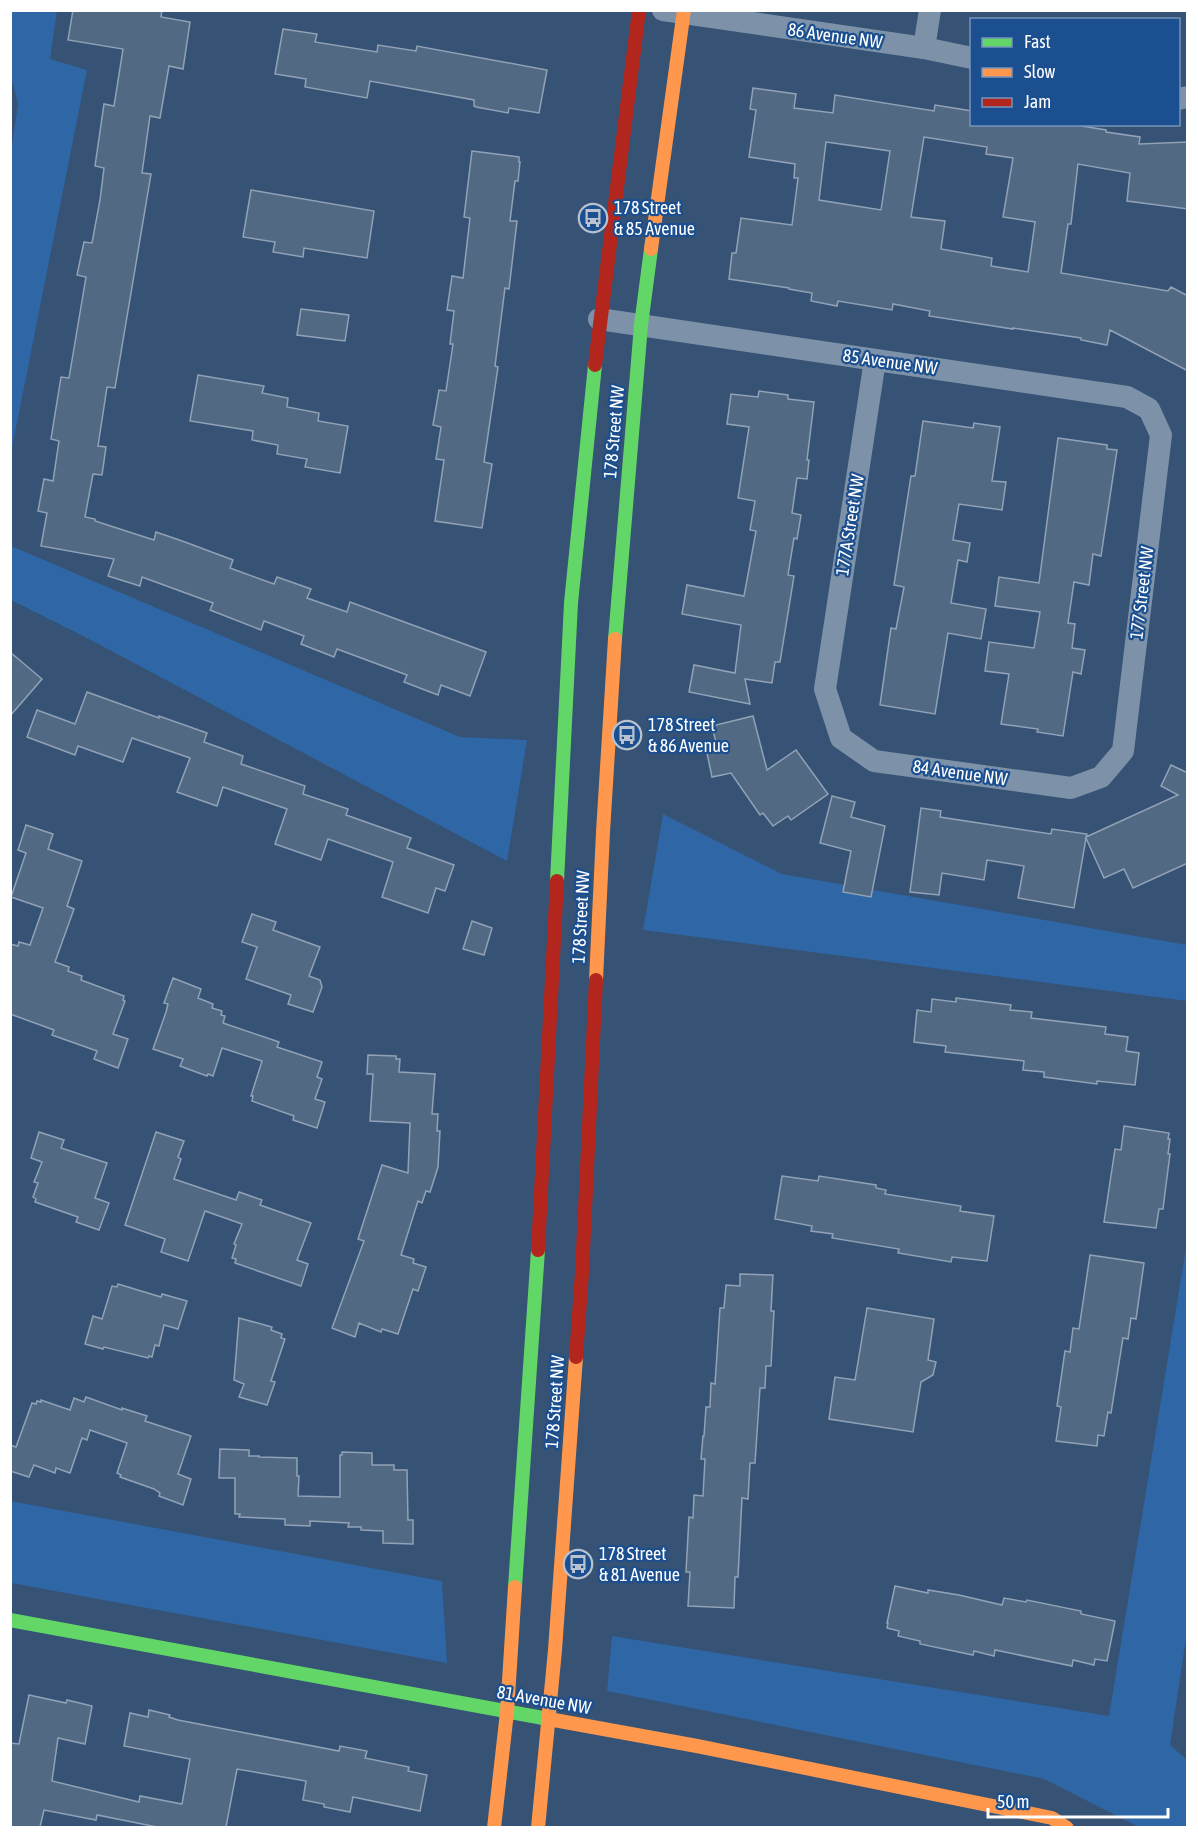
<svg xmlns="http://www.w3.org/2000/svg" width="1198" height="1838" viewBox="0 0 1198 1838" font-family="'Asap Condensed',sans-serif">
<rect width="100%" height="100%" fill="#365274"/>
<g fill="#2f66a5">
<polygon points="11,10 57,11 50,59 87,70 11,453 10,158 18,104 11,77"/>
<polygon points="11,546 460,737 527,740 507,861 85,637 11,600"/>
<polygon points="663,814 782,874 1187,945 1187,1001 643,930"/>
<polygon points="1187,1242 1188,1625 1170,1745 1187,1760 1187,1827 1139,1827 1044,1779 607,1691 612,1636 1109,1716"/>
<polygon points="10,1501 442,1581 447,1663 11,1583"/>
</g>
<g fill="#526984" stroke="#92a2b6" stroke-width="1.5" fill-rule="evenodd">
<polygon points="73,10 162,10 161,17 190,22 183,69 169,66 160,118 150,116 142,173 151,174 115,388 107,387 98,446 106,447 102,475 93,474 85,517 95,519 95,521 154,540 156,532 185,542 233,560 230,568 274,584 277,577 311,589 307,598 347,612 350,602 486,652 470,696 441,685 438,695 404,682 407,675 337,649 334,657 301,644 304,636 264,621 261,630 210,610 213,603 142,577 140,586 108,576 114,559 41,546 47,513 38,511 44,479 53,481 59,441 51,439 61,377 69,378 86,277 77,275 84,242 92,243 100,200 104,168 95,166 104,104 114,106 123,49 68,40"/>
<polygon points="283,29 317,34 315,42 377,52 378,45 416,51 417,46 547,70 539,113 509,108 508,113 476,107 474,106 474,100 370,81 367,98 305,87 306,79 275,74"/>
<path d="M753 88 796 94 794 108 833 113 835 95 934 111 935 105 972 111V124H1069L1106 130V132L1140 137 1139 144 1188 142V209L1127 201 1130 173 1078 164 1071 224H1068L1061 273 1168 291 1171 287 1188 296V371L1110 330 1107 345 1081 340V338L1013 328V329L929 316 930 311 893 304 892 310 838 301 837 306 811 301 812 293 789 289V288L729 279 732 253H736L741 218 792 225 798 178H794L795 164 749 157 756 110 750 109ZM924 137 987 147 986 154 1013 158 1003 217 1035 222 1028 272 991 266 992 258 941 249 945 221 911 217ZM826 142 890 151 881 210 819 200Z"/>
<polygon points="472,151 519,157 519,162 520,162 518,181 515,181 510,221 517,221 509,289 505,288 495,366 498,367 484,462 492,464 482,528 435,521 444,460 436,459 441,427 433,425 439,390 446,391 453,344 450,344 454,311 447,310 452,276 463,278 470,218 464,217"/>
<polygon points="251,190 374,211 367,258 304,248 303,257 273,252 275,242 243,237"/>
<polygon points="301,309 349,315 345,341 297,335"/>
<polygon points="198,375 264,386 262,393 288,398 287,407 319,413 318,421 348,426 340,473 305,467 307,459 277,454 278,445 252,440 253,431 190,421"/>
<polygon points="759,391 788,395 788,399 814,402 807,460 809,460 807,479 797,478 792,513 801,515 797,539 794,538 788,575 794,576 780,662 775,662 772,683 745,679 750,704 689,692 694,665 735,673 741,625 682,614 687,585 744,596 756,531 750,530 755,501 738,498 749,427 727,424 731,394 758,397"/>
<polygon points="923,421 973,428 974,423 1000,427 992,481 1006,482 1002,510 959,504 953,540 970,543 967,562 958,560 951,603 986,609 981,639 948,633 935,714 880,705 891,628 896,629 904,587 894,585 911,476 915,476"/>
<polygon points="1058,438 1107,445 1107,449 1117,450 1101,556 1093,554 1089,585 1074,582 1068,623 1075,624 1072,648 1085,650 1081,674 1073,672 1063,736 1037,732 1038,729 1001,724 1009,674 985,671 989,642 1034,648 1040,612 995,606 999,577 1039,583"/>
<polygon points="10,652 42,679 10,716"/>
<polygon points="87,692 159,718 159,716 207,733 204,742 243,756 241,764 305,786 303,794 348,809 346,815 411,838 407,848 454,865 445,891 436,888 428,913 382,897 393,862 328,839 321,860 275,844 287,809 223,787 217,806 177,792 190,758 132,738 123,762 78,746 75,755 27,737 37,710 75,724"/>
<polygon points="753,716 767,770 796,750 828,794 791,820 788,816 773,826 763,813 760,815 731,773 712,777 707,753 718,751 712,726"/>
<polygon points="1171,765 1188,773 1188,863 1133,888 1124,869 1104,878 1086,838 1074,908 1018,898 1024,866 987,860 984,880 942,873 939,895 910,892 921,808 941,811 940,817 1051,834 1052,829 1087,834 1086,837 1178,795 1161,786"/>
<polygon points="832,796 855,802 851,817 885,826 871,897 843,892 851,851 820,843"/>
<polygon points="26,825 53,834 48,849 82,861 67,906 74,909 55,962 69,967 68,971 82,976 81,980 124,996 123,1000 125,1001 113,1034 128,1039 118,1068 94,1059 97,1051 52,1035 54,1030 10,1014 10,944 18,946 19,942 30,945 43,908 11,897 26,853 18,850"/>
<polygon points="252,914 276,922 273,930 320,947 309,976 320,980 322,987 313,1012 288,1004 291,995 246,979 257,947 242,942"/>
<polygon points="472,921 492,928 484,955 463,949"/>
<polygon points="173,978 201,989 198,998 213,1004 212,1008 222,1011 221,1015 225,1016 223,1023 279,1042 277,1047 322,1062 317,1077 322,1079 315,1099 325,1102 317,1128 293,1120 294,1116 252,1101 253,1096 251,1096 262,1061 222,1048 213,1076 208,1074 207,1076 180,1066 183,1059 153,1049 166,1012 168,1004 164,1003"/>
<polygon points="956,998 1011,1005 1010,1010 1032,1012 1031,1018 1106,1027 1105,1034 1128,1037 1126,1051 1139,1053 1135,1085 1097,1081 1097,1084 1044,1077 1044,1072 1023,1070 1024,1061 945,1052 946,1046 914,1042 917,1010 931,1012 932,999 956,1002"/>
<polygon points="368,1055 396,1056 396,1059 400,1059 399,1072 435,1074 432,1114 438,1114 437,1131 440,1131 438,1167 433,1183 430,1192 426,1191 422,1203 418,1201 401,1255 414,1259 413,1263 426,1267 418,1291 413,1289 398,1334 382,1329 381,1332 359,1323 355,1337 332,1328 364,1241 358,1239 382,1165 408,1173 410,1123 370,1121 373,1074 367,1074"/>
<polygon points="1124,1126 1169,1133 1168,1139 1170,1139 1168,1154 1170,1154 1166,1185 1163,1209 1159,1209 1156,1228 1104,1222 1115,1149 1121,1150"/>
<polygon points="39,1132 64,1140 61,1148 107,1163 95,1198 109,1203 99,1230 76,1222 78,1217 35,1202 36,1199 33,1197 38,1183 34,1182 42,1162 31,1158"/>
<polygon points="156,1132 184,1141 178,1157 181,1159 174,1179 236,1200 239,1192 262,1200 260,1205 311,1223 297,1260 308,1264 301,1286 235,1263 236,1259 232,1258 236,1245 234,1244 242,1224 205,1211 188,1261 161,1252 165,1239 125,1225"/>
<polygon points="782,1176 818,1181 819,1176 876,1185 876,1188 886,1190 885,1194 961,1206 960,1211 994,1216 987,1261 952,1257 951,1262 898,1253 899,1249 832,1238 833,1234 811,1231 812,1226 775,1219"/>
<polygon points="1090,1255 1144,1263 1136,1319 1131,1318 1128,1339 1123,1338 1111,1413 1108,1412 1104,1436 1098,1435 1097,1446 1056,1441 1061,1407 1057,1406 1065,1351 1070,1352 1073,1328 1079,1329"/>
<polygon points="740,1274 773,1275 771,1311 774,1311 771,1366 766,1366 765,1388 760,1388 755,1463 750,1463 748,1499 742,1498 738,1577 735,1577 734,1608 688,1606 690,1572 686,1572 689,1517 693,1518 694,1495 703,1496 705,1459 701,1459 703,1436 704,1436 706,1407 710,1407 711,1383 715,1384 720,1308 724,1308 726,1285 740,1286"/>
<polygon points="118,1284 161,1297 162,1294 187,1301 178,1329 164,1325 159,1346 155,1345 152,1357 149,1356 148,1358 104,1347 103,1349 85,1344 93,1316 102,1319 112,1286 117,1287"/>
<polygon points="867,1308 934,1319 928,1360 936,1362 933,1375 921,1382 913,1432 829,1419 835,1377 855,1380"/>
<polygon points="239,1318 272,1327 271,1330 282,1334 281,1338 285,1339 271,1381 275,1382 267,1405 239,1397 244,1384 234,1380"/>
<polygon points="86,1397 122,1410 122,1408 147,1416 145,1421 191,1436 178,1474 191,1479 183,1505 159,1496 160,1493 154,1489 120,1477 121,1475 117,1473 127,1443 90,1430 87,1440 82,1438 70,1473 56,1468 55,1473 34,1465 29,1477 10,1471 10,1445 16,1447 32,1403 36,1404 37,1401 41,1402 41,1400 70,1410 74,1398 84,1402"/>
<polygon points="220,1449 249,1450 249,1456 259,1456 259,1457 297,1458 297,1476 299,1476 298,1496 340,1497 340,1455 342,1455 342,1452 372,1453 372,1465 394,1465 394,1470 407,1470 408,1520 413,1520 413,1544 383,1543 383,1531 361,1530 361,1527 348,1527 349,1523 310,1521 310,1526 285,1525 285,1519 239,1517 240,1514 235,1514 235,1478 219,1478"/>
<polygon points="895,1586 928,1593 928,1590 959,1595 1002,1605 1004,1598 1026,1602 1027,1600 1081,1611 1081,1614 1115,1621 1107,1661 1095,1659 1094,1665 1073,1660 1072,1666 995,1650 994,1656 974,1651 973,1655 920,1644 920,1641 898,1636 899,1631 887,1628 888,1623 887,1623"/>
<polygon points="29,1695 66,1703 67,1700 92,1706 85,1744 58,1738 52,1781 139,1802 140,1796 182,1804 190,1759 124,1746 130,1713 148,1717 149,1710 170,1715 169,1717 178,1720 339,1751 340,1746 367,1751 365,1758 409,1767 408,1771 427,1775 420,1811 353,1797 350,1812 324,1807 324,1804 303,1800 306,1781 237,1769 226,1827 157,1827 97,1815 96,1820 44,1810 40,1827 10,1827 10,1743 19,1744"/>
</g>
<g fill="none" stroke-linecap="round" stroke-linejoin="round">
<g stroke="#7d92a8" stroke-width="22">
<polyline points="663,10 924,48 972,58"/>
<polyline points="924,48 930,10"/>
<polyline points="1178,99 1188,97"/>
<polyline points="599,319 1127,397 1149,409 1161,435 1123,751 1101,777 1071,788 874,761 841,738 825,689 875,360"/>
</g>
<g stroke="#63d668" stroke-width="14">
<polyline points="615,639 641,325 651,249"/>
<polyline points="557,881 571,603 595,365"/>
<polyline points="515,1587 538,1250"/>
<polyline points="10,1620 554,1720"/>
</g>
<g stroke="#ff974d" stroke-width="14">
<polyline points="651,249 684,10"/>
<polyline points="596,980 603,832 615,639"/>
<polyline points="554,1720 697,1746 1052,1818 1067,1828"/>
<polyline points="494,1828 507,1712 515,1587"/>
<polyline points="538,1828 555,1650 576,1357"/>
</g>
<g stroke="#b3261e" stroke-width="14">
<polyline points="595,365 639,10"/>
<polyline points="538,1250 557,881"/>
<polyline points="576,1357 582,1272 596,980"/>
</g>
</g>
<defs>
<g id="bus-ring" transform="scale(1.5)"><circle r="9.5" fill="#1b4f8f" stroke="#b9c2ce" stroke-width="1.5"/><path d="M-5-6H5V4H4V6H2V4H-2V6H-4V4H-5ZM-3.5-4V0h7V-4ZM-3.5 1.2v1.5H-2V1.2ZM2 1.2v1.5H3.5V1.2Z" fill="#b9c2ce"/></g>
</defs>
<g fill-rule="evenodd">
<use href="#bus-ring" x="593" y="218"/>
<use href="#bus-ring" x="627" y="735"/>
<use href="#bus-ring" x="578" y="1564"/>
</g>
<g text-anchor="middle" stroke-width="4.5" stroke-linejoin="round" paint-order="stroke">
<g font-size="18" fill="#fff" stroke="#1b4f8f">
<text transform="translate(835 36) rotate(8)" y="6">86 Avenue NW</text>
<text transform="translate(890 362) rotate(8)" y="6">85 Avenue NW</text>
<text transform="translate(614 432) rotate(-85)" y="6">178 Street NW</text>
<text transform="translate(850 525) rotate(-81)" y="6">177A Street NW</text>
<text transform="translate(1142 593) rotate(-83)" y="6">177 Street NW</text>
<text transform="translate(960 773) rotate(8)" y="6">84 Avenue NW</text>
<text transform="translate(581 917) rotate(-87)" y="6">178 Street NW</text>
<text transform="translate(555 1402) rotate(-86)" y="6">178 Street NW</text>
<text transform="translate(544 1700) rotate(10)" y="6">81 Avenue NW</text>
</g>
<g font-size="18" fill="#fff" stroke="#1b4f8f" text-anchor="start">
<text x="614" y="214">178 Street<tspan x="614" dy="21">&amp; 85 Avenue</tspan></text>
<text x="648" y="731">178 Street<tspan x="648" dy="21">&amp; 86 Avenue</tspan></text>
<text x="599" y="1560">178 Street<tspan x="599" dy="21">&amp; 81 Avenue</tspan></text>
</g>
</g>
<rect width="1198" height="1838" fill="none" stroke="#ffffff" stroke-width="24"/>
<rect x="970" y="18" width="210" height="108" fill="#1b4f8f" stroke="#7695bc" stroke-width="1.5"/>
<rect x="982" y="38" width="30" height="9" fill="#63d668" stroke="#7695bc" stroke-width="1.5"/>
<text x="1024" y="48" font-size="18" fill="#ffffff">Fast</text>
<rect x="982" y="68" width="30" height="9" fill="#ff974d" stroke="#7695bc" stroke-width="1.5"/>
<text x="1024" y="78" font-size="18" fill="#ffffff">Slow</text>
<rect x="982" y="98" width="30" height="9" fill="#b3261e" stroke="#7695bc" stroke-width="1.5"/>
<text x="1024" y="108" font-size="18" fill="#ffffff">Jam</text>
<path d="M988 1808v9h180v-9" fill="none" stroke="#ffffff" stroke-width="3"/>
<text x="997" y="1808" font-size="18" fill="#ffffff" stroke="#1b4f8f" stroke-width="4.5" paint-order="stroke">50 m</text>
</svg>
